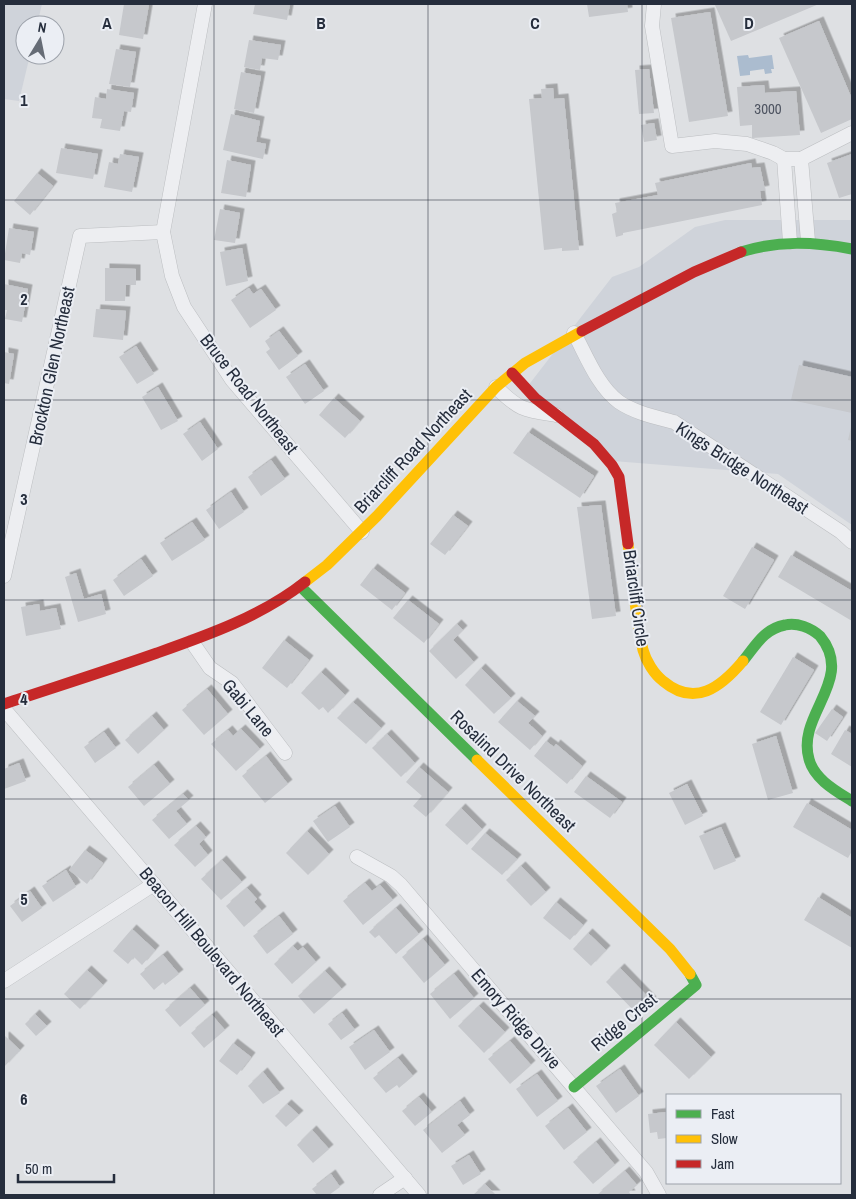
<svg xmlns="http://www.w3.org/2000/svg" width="856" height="1199" viewBox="0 0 856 1199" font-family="'Archivo Narrow',sans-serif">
<defs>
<filter id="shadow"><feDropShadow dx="4.5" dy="-4.5" stdDeviation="0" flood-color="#0004"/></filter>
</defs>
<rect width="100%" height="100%" fill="#dee0e3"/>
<g fill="#cfd3da">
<polygon points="4,4 42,4 37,25 25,25 25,55 30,55 19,101 4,99"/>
<polygon points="725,220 852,220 852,525 778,474 613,461 524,391 612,277 639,267 695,227"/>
</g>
<polygon fill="#abbccf" points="748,55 749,58 772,55 774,69 771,69 772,73 765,74 764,69 750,71 750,75 740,76 737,56"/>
<g fill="#c6c8cc" filter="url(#shadow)">
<polygon points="124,4 149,4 143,39 119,35"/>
<polygon points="255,4 290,4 287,20 253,14"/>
<polygon points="587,4 627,4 628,12 589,17"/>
<polygon points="717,4 819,4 731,41 715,5"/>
<polygon points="710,12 728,116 689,122 671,18"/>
<polygon points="819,21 852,99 852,119 821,133 779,38"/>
<polygon points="249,40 281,45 278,60 262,58 260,70 244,67"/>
<polygon points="116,49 136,52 130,87 109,84"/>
<polygon points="649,69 654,113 639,114 635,70"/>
<polygon points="241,72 261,76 254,113 234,109"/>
<polygon points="764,85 765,93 796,91 800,135 752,138 752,125 740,126 737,87"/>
<polygon points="553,88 554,99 564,98 579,250 562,251 562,248 544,250 529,99 542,98 541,89"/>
<polygon points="107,89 134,93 131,112 124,111 120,131 100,128 102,119 92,118 95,97 106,99"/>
<polygon points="231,114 260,121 256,142 266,144 263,159 223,150"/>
<polygon points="654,123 657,140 644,142 641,125"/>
<polygon points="61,148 98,154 93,179 56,173"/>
<polygon points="120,154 139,157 132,192 104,187 109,162 118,164"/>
<polygon points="852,154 852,194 839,198 827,163"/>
<polygon points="227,160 251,165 246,197 221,193"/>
<polygon points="751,163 752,168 760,167 765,190 760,191 762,205 623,233 623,235 616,237 612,214 617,212 615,203 658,195 655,183"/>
<polygon points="37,173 53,186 30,215 14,201"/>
<polygon points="220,209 240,213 235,243 214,240"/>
<polygon points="9,228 34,232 30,255 22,253 20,263 4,260"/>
<polygon points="242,248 248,281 226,286 220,252"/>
<polygon points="105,268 136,269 136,285 126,285 125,301 105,301"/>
<polygon points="4,284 28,289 22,322 5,319 7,310 4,310"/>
<polygon points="249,288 253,294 261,289 276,310 250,328 231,300"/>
<polygon points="96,309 126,311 123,340 93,337"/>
<polygon points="279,331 298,356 279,370 266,352 270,349 265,341"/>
<polygon points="136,346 154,374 137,384 119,357"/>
<polygon points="4,352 14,354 9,384 4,383"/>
<polygon points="305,364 324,391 305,404 286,377"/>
<polygon points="799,365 852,377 852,413 791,400"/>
<polygon points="158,387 178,421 161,430 142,397"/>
<polygon points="334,398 360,421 345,438 319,415"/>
<polygon points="200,422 218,449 202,461 183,434"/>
<polygon points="852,423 852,441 848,440"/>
<polygon points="528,432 594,476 580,498 513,453"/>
<polygon points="271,460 285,479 261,496 248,477"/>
<polygon points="231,492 244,512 219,529 206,510"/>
<polygon points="601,505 616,616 592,619 577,507"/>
<polygon points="453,515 468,526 445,555 430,544"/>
<polygon points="192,522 205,540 172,561 160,543"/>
<polygon points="752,547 774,560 745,609 723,596"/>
<polygon points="791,555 852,591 852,621 778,577"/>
<polygon points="141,559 153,576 124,596 113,580"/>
<polygon points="373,568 405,593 392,610 360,585"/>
<polygon points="76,573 84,599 101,594 106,614 78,622 65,577"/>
<polygon points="408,600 439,624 424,643 393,618"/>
<polygon points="39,604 40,611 56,608 61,629 26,636 21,607"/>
<polygon points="457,624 463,630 453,640 474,662 456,679 429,651"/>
<polygon points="284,640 309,660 287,688 262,668"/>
<polygon points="793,657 814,670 781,725 760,712"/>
<polygon points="481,668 511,698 494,714 465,685"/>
<polygon points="321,672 345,695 328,713 323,707 319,710 301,693"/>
<polygon points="207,689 228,714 204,735 182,710"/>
<polygon points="517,701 535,716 528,723 542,736 530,750 498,722"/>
<polygon points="353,702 381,728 366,744 337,718"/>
<polygon points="832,709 843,717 827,741 815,733"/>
<polygon points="152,716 164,730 138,754 125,740"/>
<polygon points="241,729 260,749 236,771 211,744 228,730 233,736"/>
<polygon points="845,730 852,734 852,767 831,754"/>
<polygon points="104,732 116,748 95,763 84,747"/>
<polygon points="387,734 415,763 401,777 372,748"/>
<polygon points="776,736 793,793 768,800 752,744"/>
<polygon points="546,741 554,747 556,744 582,766 567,784 534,756"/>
<polygon points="266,756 288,784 265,803 242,776"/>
<polygon points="19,763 26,781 4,789 4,769"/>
<polygon points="154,765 170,784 144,806 128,787"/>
<polygon points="419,767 448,792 426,817 413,806 422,796 406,782"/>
<polygon points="586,776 622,802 610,818 574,792"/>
<polygon points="687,784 703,816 685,825 669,793"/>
<polygon points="183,794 189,800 176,811 187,824 169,839 152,820"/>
<polygon points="807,803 852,830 852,851 848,858 793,827"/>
<polygon points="335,806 350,827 328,842 313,821"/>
<polygon points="461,808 482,829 467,845 445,825"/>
<polygon points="196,826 206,837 199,844 208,855 195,867 174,845"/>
<polygon points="721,827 736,861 714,870 699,836"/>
<polygon points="307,831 329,854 308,875 286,853"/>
<polygon points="485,833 517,859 502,875 471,849"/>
<polygon points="85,850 103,863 87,884 69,870"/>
<polygon points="222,860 242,882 221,900 201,879"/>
<polygon points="521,866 546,892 531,906 506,880"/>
<polygon points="66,870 76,887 53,902 42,886"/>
<polygon points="365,883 372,891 380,885 393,900 363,925 343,901"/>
<polygon points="247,888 257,899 254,902 262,911 244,927 226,906"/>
<polygon points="30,891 42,908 22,922 10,906"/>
<polygon points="818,897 852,918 852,948 804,920"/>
<polygon points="556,902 583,925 570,940 543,918"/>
<polygon points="396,908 419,934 396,954 379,935 375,938 369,932"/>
<polygon points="279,916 293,934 267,954 253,936"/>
<polygon points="132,929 155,950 142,965 134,957 128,964 113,951"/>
<polygon points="588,933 606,950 591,966 573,949"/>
<polygon points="423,939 445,965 424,983 402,957"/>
<polygon points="293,946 298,951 303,947 316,962 292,984 274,964"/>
<polygon points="163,955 179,974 165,985 163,982 154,990 140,974"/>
<polygon points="620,968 652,1001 637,1014 606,982"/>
<polygon points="87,970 103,985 80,1009 64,994"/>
<polygon points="325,971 342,989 314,1014 298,996"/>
<polygon points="454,974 474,998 450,1019 430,994"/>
<polygon points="190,988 205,1005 180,1027 165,1010"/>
<polygon points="479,1006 505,1032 484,1053 458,1026"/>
<polygon points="342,1013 355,1030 341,1040 328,1024"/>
<polygon points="35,1014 47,1026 36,1036 25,1024"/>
<polygon points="212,1015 225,1030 204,1048 191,1033"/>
<polygon points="676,1022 711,1057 689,1079 654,1045"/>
<polygon points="374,1030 390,1052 365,1070 349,1047"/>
<polygon points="5,1036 20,1050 4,1067 4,1037"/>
<polygon points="510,1041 531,1065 510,1084 488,1059"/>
<polygon points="233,1043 251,1057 237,1075 219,1061"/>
<polygon points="398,1058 413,1076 399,1088 397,1085 386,1093 373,1078"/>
<polygon points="620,1069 639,1096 616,1113 596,1086"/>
<polygon points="263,1072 280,1093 263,1104 248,1086"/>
<polygon points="537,1074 558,1101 537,1117 516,1089"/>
<polygon points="419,1097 432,1112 415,1126 402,1111"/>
<polygon points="460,1101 470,1115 457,1125 465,1135 442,1153 423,1130"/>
<polygon points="287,1104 299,1115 286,1127 275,1116"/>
<polygon points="568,1108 587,1132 564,1150 545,1126"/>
<polygon points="667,1112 667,1138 658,1139 657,1132 650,1133 648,1114"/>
<polygon points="312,1130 329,1149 313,1163 297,1145"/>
<polygon points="596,1142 615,1165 593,1184 573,1162"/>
<polygon points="469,1155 481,1174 463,1185 451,1166"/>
<polygon points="625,1171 637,1185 629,1192 631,1195 597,1195"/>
<polygon points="331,1174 340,1187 329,1195 317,1195 312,1189"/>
<polygon points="485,1184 496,1195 473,1195"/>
</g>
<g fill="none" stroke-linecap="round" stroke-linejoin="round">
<g stroke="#bcbec1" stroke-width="15">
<g id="street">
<polyline points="205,4 163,232 172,276 184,307 232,380 362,532"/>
<polyline points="654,4 652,26 672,146 715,141 747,144 773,153 784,159 801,159 852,133"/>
<polyline points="784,159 790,242"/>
<polyline points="801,159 808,241"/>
<path d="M574 333C586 355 598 387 619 402 635 413 656 417 674 422L841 532 852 542"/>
<path d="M496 387C519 410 524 410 556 415"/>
<polyline points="4,576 80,236 163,232"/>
<polyline points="192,642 210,668 232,683 285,753"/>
<polyline points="4,709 419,1195"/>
<polyline points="357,857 391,876 401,885 646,1172 659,1195"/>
<polyline points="4,981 154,884"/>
<polyline points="380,1195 405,1178"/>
</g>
</g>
<use href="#street" stroke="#edeef1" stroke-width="14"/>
<g stroke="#4caf50" stroke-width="11">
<path d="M741 252C779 240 814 242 852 249"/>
<polyline points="300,586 477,760"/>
<path d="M743 661C756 645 764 629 785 625 797 622 811 628 820 636 856 680 796 714 809 759 814 779 836 791 852 801"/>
<polyline points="574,1087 696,985 690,974"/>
</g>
<g stroke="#ffc107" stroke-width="11">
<path d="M628 544C633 579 635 616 643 650 646 661 654 674 663 681 695 708 721 687 743 661"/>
<polyline points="305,582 327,565 377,516 496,387 525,363 582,331"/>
<polyline points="477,760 670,949 690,974"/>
</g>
<g stroke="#c62828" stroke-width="11">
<polyline points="582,331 694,272 741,252"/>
<polyline points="512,373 535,398 594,444 612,465 619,477 628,544"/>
<path d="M4 704C55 687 106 671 157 653 208 635 262 616 305 582"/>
</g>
</g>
<path fill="none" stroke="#252d3c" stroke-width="1" stroke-opacity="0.55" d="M214 4V1195M428 4V1195M642 4V1195M4 200H852M4 400H852M4 600H852M4 799H852M4 999H852"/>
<g text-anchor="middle" stroke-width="4" stroke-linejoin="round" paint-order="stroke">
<g font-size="15" fill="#4e5461">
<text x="768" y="114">3000</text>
</g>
<g font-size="18" fill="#252d3c" stroke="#ebeef4">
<text transform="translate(52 366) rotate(-78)" y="6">Brockton Glen Northeast</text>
<text transform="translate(249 394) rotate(52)" y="6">Bruce Road Northeast</text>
<text transform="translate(413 451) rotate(-47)" y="6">Briarcliff Road Northeast</text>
<text transform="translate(742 468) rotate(33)" y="6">Kings Bridge Northeast</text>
<text transform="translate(636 598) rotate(82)" y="6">Briarcliff Circle</text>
<text transform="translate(248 708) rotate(50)" y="6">Gabi Lane</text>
<text transform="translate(513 771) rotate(44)" y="6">Rosalind Drive Northeast</text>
<text transform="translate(212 952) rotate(50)" y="6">Beacon Hill Boulevard Northeast</text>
<text transform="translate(516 1019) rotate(49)" y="6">Emory Ridge Drive</text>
<text transform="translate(624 1022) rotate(-40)" y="6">Ridge Crest</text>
</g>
</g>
<g font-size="16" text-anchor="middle" font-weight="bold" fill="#252d3c" stroke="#ebeef4" stroke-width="4" stroke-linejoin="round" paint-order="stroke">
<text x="107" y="29">A</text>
<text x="321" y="29">B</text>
<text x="535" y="29">C</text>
<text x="749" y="29">D</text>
<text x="24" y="106">1</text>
<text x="24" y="305">2</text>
<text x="24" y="505">3</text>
<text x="24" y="705">4</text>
<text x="24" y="905">5</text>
<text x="24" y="1105">6</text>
</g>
<rect width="856" height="1199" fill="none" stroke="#252d3c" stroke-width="10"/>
<rect x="666" y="1094" width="175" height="90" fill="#ebeef4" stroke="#9ca1aa"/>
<rect x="676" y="1110" width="25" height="8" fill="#4caf50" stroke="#9ca1aa"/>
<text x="711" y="1119" font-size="15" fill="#252d3c">Fast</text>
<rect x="676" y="1135" width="25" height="8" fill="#ffc107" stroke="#9ca1aa"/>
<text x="711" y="1144" font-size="15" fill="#252d3c">Slow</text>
<rect x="676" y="1160" width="25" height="8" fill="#c62828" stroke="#9ca1aa"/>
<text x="711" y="1169" font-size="15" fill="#252d3c">Jam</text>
<g transform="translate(40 40) rotate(10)"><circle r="24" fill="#ebeef4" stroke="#9ca1aa"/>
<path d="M0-4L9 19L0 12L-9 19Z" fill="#666c76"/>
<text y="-8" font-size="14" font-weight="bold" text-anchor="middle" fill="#252d3c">N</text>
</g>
<path d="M18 1174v8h96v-8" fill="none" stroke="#252d3c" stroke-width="2.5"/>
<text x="25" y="1174" font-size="15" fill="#252d3c" stroke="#ebeef4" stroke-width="4" paint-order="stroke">50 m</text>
</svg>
